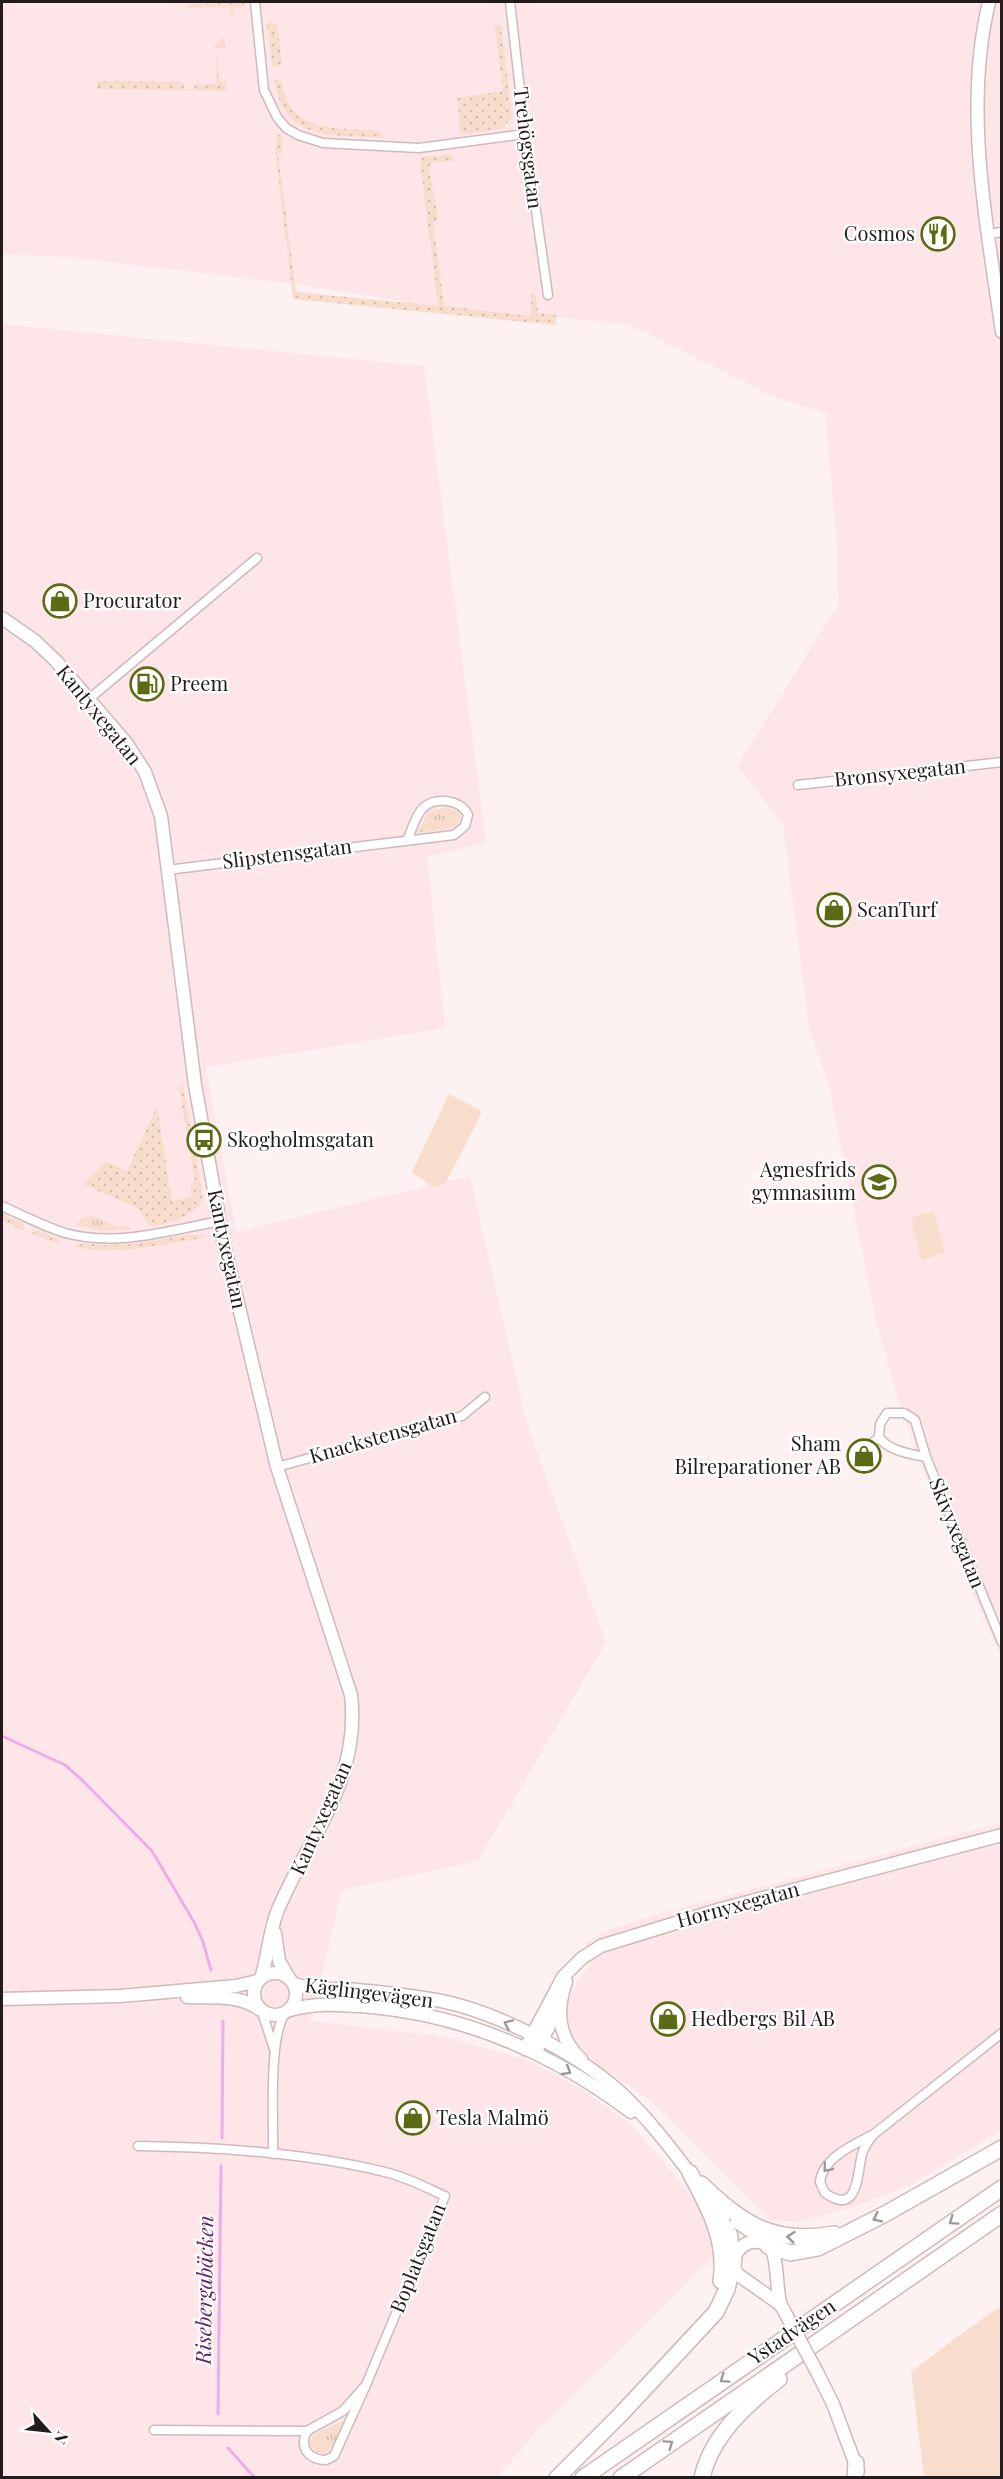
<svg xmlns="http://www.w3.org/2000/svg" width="1003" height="2479" viewBox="0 0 1003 2479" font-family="'Playfair Display',serif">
<defs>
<pattern id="grass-dots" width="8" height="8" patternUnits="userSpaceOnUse" patternTransform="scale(1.5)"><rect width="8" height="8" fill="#f8ddcc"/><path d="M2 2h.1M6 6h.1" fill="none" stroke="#d4bdaf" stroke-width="1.8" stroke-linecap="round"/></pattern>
<pattern id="park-tufts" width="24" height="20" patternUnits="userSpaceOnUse" patternTransform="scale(1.5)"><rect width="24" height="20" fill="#f8ddcc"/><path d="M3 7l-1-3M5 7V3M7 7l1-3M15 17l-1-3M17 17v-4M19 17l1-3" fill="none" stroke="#d4bdaf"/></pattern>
</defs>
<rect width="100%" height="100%" fill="#fef1f2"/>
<g fill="#fee5e8">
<polygon points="2,2 1001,2 1001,1657 955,1555 899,1402 877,1324 828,1082 810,1032 783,824 737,766 838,605 837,540 825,413 774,397 628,324 438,307 295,284 68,257 2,254"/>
<polygon points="2,324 424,366 486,842 427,857 445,1028 206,1067 236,1232 470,1176 526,1421 606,1642 478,1861 342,1890 311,2021 446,2037 526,2060 575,2085 632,2125 699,2204 713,2228 718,2253 533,2435 498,2477 2,2477"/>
<polygon points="1001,1823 1001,2131 912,2184 857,2206 797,2222 770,2220 651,2101 595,2063 572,2036 566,2021 565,2010 573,1988 588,1967 586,1942 610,1929 644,1918"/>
</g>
<g fill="url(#grass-dots)">
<polygon points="245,2 244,6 234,8 234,14 231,14 230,7 188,8 188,4"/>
<polygon points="272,21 273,24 277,24 282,65 276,67 272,65 267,24"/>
<polygon points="501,25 512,117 503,128 461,135 457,98 503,91 495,27"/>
<polygon points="224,37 225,48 217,49 219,81 226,82 227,91 97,89 97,81 184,82 184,89 194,90 195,84 216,84 217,49 212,49"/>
<path d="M281 79C288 135 337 127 381 131L383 138C332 134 285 143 274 80Z"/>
<polygon points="278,134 283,137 282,153 278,153 296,292 438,306 420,160 422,157 452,154 454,161 435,162 429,166 438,219 433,222 444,306 532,316 530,294 535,293 538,313 556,315 556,325 293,299 275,148"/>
<path d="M183 1086 203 1198C198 1215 166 1226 149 1226L139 1209 83 1184 106 1162 127 1171 157 1106 172 1201 192 1197 190 1183 195 1182 179 1087Z"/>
<polygon points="2,1214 24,1224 24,1231 2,1220"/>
<polygon points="36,1230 59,1239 59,1244 32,1234"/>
<path d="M186 1235H202L204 1238 129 1250H92L74 1247C83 1241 91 1244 101 1245 130 1246 158 1240 186 1235Z"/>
</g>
<g fill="url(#park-tufts)">
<path d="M447 807 459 812 461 818C454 833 432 830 418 832L428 812Z"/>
<polygon points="92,1215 118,1227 130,1226 131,1229 107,1231 77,1226 81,1218"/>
<polygon points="343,2421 344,2424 330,2449 325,2453 316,2452 310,2444 313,2435"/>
</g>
<g fill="#f8ddcc">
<polygon points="449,1094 480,1110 481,1114 445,1184 433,1187 412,1172"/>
<polygon points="932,1212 934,1213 945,1252 923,1260 921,1259 911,1219 912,1217"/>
<polygon points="1001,2306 1001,2477 924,2477 911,2372 961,2334"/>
</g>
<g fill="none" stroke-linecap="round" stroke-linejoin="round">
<g stroke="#ebaeea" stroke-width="3">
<polyline points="2,1736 65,1765 81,1779 152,1851 194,1922 203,1942 211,1970"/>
<polyline points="222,2138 223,2021"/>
<polyline points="218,2414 221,2166"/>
<polyline points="228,2448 255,2478"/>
</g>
<g stroke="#ceb9bb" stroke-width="11">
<g id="street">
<polyline points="255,2 264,90 277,117 286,128 298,135 323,143 419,148 525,134"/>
<polyline points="510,2 525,134 548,295"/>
<polyline points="989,234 1002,232"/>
<polyline points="89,699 257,558"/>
<polyline points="798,785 1002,762"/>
<path d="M167 870 454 835 465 826 468 815C461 799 434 796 422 809 415 817 412 830 407 840"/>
<path d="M2 1206C22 1215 43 1226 65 1233 117 1247 168 1231 220 1221"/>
<polyline points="864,1451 879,1437"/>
<path d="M926 1457C911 1454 888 1451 879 1437L880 1424 887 1413H904L915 1420 926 1457 1002 1642"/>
<polyline points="277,1467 462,1416 485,1397"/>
<polyline points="262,2012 274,2049"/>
<path d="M874 2134C869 2140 864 2146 862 2154 857 2173 859 2217 825 2193L820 2182C822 2158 855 2144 874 2134L1002 2033"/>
<path d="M138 2146C217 2147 308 2153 385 2172 406 2177 425 2187 445 2196L366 2385 343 2411 307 2431C299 2447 308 2460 326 2460L334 2456 366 2385"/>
<path d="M273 2154C274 2120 268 2040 285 2013"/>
<polyline points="154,2430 307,2431"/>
</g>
</g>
<g stroke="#ceb9bb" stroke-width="15">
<g id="secondary">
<path d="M989 2C963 110 987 224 1002 332"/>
<path d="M2 618 35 641 56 661 127 744 145 772 161 816 195 1085 223 1240 277 1467 351 1695C361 1782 308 1837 277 1912 269 1933 268 1957 261 1978"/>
<polyline points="275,1933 279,1961 289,1978"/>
<circle cx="275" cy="1994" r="21"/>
<path d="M566 1982C556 2010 558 2038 581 2059"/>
<path d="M294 1984C315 1991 336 1988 357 1990 381 1992 406 1995 430 1999 490 2008 576 2052 621 2093 649 2119 672 2150 695 2180"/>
<path d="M187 1997C212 1998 238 1994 259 2009"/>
<polyline points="2,1999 120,1996 236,1986 258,1981"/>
<path d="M290 2010C318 2002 343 2005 372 2007 467 2016 555 2055 631 2112"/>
<polyline points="538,2047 558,2009"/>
<polyline points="525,2049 563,1977 582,1958 601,1946 721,1909 1002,1835"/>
<polyline points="708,2196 731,2234 734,2265 737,2274 781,2305"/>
<path d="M737 2222C748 2230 763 2238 771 2249 778 2258 776 2291 781 2306"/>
<path d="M734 2258C740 2244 751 2238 766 2244"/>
<polyline points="817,2372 833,2404 858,2471"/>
</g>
</g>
<g stroke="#ceb9bb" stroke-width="18">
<g id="highway">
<path d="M690 2173C709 2208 727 2240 721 2281"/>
<path d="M701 2184C743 2224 773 2245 834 2234"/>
<polyline points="768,2246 791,2253 818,2248 885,2214 1002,2148"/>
<polyline points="557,2478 622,2413 716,2312 727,2289 734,2260"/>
<polyline points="583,2478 1002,2188"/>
<polyline points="621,2478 1002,2214"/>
<path d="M702 2478C711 2436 747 2404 779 2379"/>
<polyline points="855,2478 856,2463"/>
</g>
</g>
<use href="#street" stroke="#fff" stroke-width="8"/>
<use href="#secondary" stroke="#fff" stroke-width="12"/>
<use href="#highway" stroke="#fff" stroke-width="15"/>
<g stroke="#ceb9bb" stroke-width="15" stroke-linecap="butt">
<polyline id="secondary-bridge" points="782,2307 817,2372"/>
</g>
<use href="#secondary-bridge" stroke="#fff" stroke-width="12"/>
</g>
<defs><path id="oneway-chevron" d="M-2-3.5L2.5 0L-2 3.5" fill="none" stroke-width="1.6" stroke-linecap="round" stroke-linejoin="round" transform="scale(1.5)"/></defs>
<g stroke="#9c9899">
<use href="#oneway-chevron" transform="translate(508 2024) rotate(-156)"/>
<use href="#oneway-chevron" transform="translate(567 2071) rotate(31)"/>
<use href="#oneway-chevron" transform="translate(827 2168) rotate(130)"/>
<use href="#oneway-chevron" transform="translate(877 2218) rotate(154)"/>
<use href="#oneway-chevron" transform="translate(953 2221) rotate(145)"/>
<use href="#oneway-chevron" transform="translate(791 2237) rotate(-174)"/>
<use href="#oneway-chevron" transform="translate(724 2379) rotate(145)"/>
<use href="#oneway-chevron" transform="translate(669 2444) rotate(-35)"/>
</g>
<defs>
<g id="restaurant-ring" transform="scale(1.725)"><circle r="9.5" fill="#fff" stroke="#5b6a13" stroke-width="1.5"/><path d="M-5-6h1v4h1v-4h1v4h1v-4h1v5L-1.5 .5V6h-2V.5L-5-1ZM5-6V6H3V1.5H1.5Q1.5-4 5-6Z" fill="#5b6a13"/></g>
<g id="shop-ring" transform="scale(1.725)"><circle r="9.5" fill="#fff" stroke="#5b6a13" stroke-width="1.5"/><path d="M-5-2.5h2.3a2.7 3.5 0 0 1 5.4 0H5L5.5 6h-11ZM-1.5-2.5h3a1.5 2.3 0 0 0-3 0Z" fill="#5b6a13"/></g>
<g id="fuel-ring" transform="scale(1.725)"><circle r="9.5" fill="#fff" stroke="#5b6a13" stroke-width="1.5"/><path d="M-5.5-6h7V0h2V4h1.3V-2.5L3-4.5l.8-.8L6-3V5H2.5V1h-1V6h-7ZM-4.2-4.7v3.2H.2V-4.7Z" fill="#5b6a13"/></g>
<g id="bus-ring" transform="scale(1.725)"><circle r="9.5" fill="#fff" stroke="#5b6a13" stroke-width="1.5"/><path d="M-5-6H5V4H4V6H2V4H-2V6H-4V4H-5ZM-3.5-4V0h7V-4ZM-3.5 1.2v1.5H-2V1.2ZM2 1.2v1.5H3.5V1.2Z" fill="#5b6a13"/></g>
<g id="school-ring" transform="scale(1.725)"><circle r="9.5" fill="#fff" stroke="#5b6a13" stroke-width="1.5"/><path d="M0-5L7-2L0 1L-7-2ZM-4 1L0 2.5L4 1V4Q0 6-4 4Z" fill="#5b6a13"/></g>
</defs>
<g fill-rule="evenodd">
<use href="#restaurant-ring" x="938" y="234"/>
<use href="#shop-ring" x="60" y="601"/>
<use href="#fuel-ring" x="147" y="684"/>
<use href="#shop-ring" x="834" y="910"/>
<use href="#bus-ring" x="204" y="1140"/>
<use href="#school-ring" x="879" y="1182"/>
<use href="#shop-ring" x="864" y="1456"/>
<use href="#shop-ring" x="668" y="2019"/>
<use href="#shop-ring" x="413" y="2118"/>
</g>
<g text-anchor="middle" stroke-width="4.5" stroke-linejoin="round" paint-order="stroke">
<g font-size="20" fill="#231b1c" stroke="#fff">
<text transform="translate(528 148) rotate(83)" y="7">Trehögsgatan</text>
<text transform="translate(99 715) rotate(51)" y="7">Kantyxegatan</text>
<text transform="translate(900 773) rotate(-6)" y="7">Bronsyxegatan</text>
<text transform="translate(287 854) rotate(-7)" y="7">Slipstensgatan</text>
<text transform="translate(227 1249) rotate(78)" y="7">Kantyxegatan</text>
<text transform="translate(383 1436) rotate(-16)" y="7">Knackstensgatan</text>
<text transform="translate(957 1533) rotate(68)" y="7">Skivyxegatan</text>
<text transform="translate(321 1818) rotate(-66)" y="7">Kantyxegatan</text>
<text transform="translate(738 1905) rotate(-15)" y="7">Hornyxegatan</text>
<text transform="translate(369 1993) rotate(7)" y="7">Käglingevägen</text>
<text transform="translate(418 2258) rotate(-68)" y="7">Boplatsgatan</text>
<text transform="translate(792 2332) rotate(-34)" y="7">Ystadvägen</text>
</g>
<g font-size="20" fill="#231b1c" stroke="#fff" text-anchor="start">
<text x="915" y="241" text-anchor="end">Cosmos</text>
<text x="83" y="608">Procurator</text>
<text x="170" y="691">Preem</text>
<text x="857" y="917">ScanTurf</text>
<text x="227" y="1147">Skogholmsgatan</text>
<text x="856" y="1177" text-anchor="end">Agnesfrids<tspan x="856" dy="23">gymnasium</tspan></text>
<text x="841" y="1451" text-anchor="end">Sham<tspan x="841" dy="23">Bilreparationer AB</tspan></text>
<text x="691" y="2026">Hedbergs Bil AB</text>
<text x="436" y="2125">Tesla Malmö</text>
</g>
<g font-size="21" font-style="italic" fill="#682269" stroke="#fff">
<text transform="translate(205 2290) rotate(-89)" y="7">Risebergabäcken</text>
</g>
</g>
<rect width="1003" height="2479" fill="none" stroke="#231b1c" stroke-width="6"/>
<g transform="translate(48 2431) rotate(117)" stroke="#ffffff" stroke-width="4.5" paint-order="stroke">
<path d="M0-4.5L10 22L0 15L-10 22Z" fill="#231b1c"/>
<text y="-9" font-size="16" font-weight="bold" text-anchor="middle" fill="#231b1c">N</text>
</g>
</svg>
